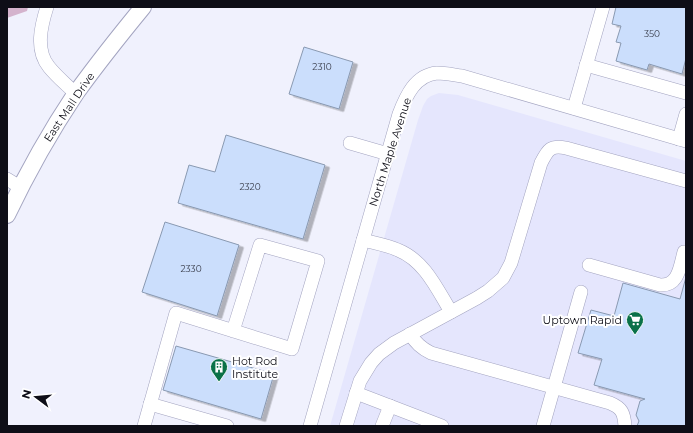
<svg xmlns="http://www.w3.org/2000/svg" width="693" height="433" viewBox="0 0 693 433" font-family="Montserrat,sans-serif">
<defs>
<filter id="shadow"><feDropShadow dx="4.5" dy="2.5" stdDeviation="0" flood-color="#0004"/></filter>
</defs>
<rect width="100%" height="100%" fill="#f0f1fd"/>
<polygon fill="#e5e6fd" points="439,93 458,95 686,161 686,426 330,426 418,120 423,106 427,99 431,96"/>
<polygon fill="#d4b3cd" points="7,7 28,7 27,11 7,18"/>
<g fill="#cbdefc" stroke="#8999b1" filter="url(#shadow)">
<polygon points="616,7 686,7 686,58 682,74 649,64 647,70 616,61 621,43 616,42 621,26 612,24"/>
<polygon points="304,47 353,62 339,109 289,94"/>
<polygon points="226,135 325,165 303,239 178,203 189,165 215,172"/>
<polygon points="165,222 239,245 217,316 142,292"/>
<polygon points="686,277 686,426 637,426 639,421 636,415 640,401 645,399 594,385 602,359 578,353 591,310 614,316 623,283 680,299"/>
<polygon points="176,346 274,374 261,419 163,390"/>
</g>
<g fill="none" stroke-linecap="round" stroke-linejoin="round">
<g stroke="#a3a4c0" stroke-width="14">
<g id="minor">
<path d="M47 7C41 26 35 50 49 67 57 77 67 85 76 94"/>
<polyline points="586,65 686,93"/>
<polyline points="574,108 603,7"/>
<polyline points="679,139 686,114"/>
<polyline points="350,143 388,154"/>
<polyline points="7,179 20,187"/>
<path d="M363 240C374 243 387 245 398 250 425 261 437 289 451 312"/>
<path d="M589 265 660 285C679 286 680 266 684 252H686"/>
<path d="M410 334C416 343 421 348 431 353L610 403C622 408 624 413 625 426"/>
<polyline points="356,393 442,426"/>
<polyline points="150,404 227,426"/>
<polyline points="144,426 176,313 292,349 318,261 260,245 233,331"/>
<path d="M310 426 399 114C406 96 415 75 437 73 446 73 454 75 462 76L686 141"/>
<path d="M346 426 360 381 371 363 379 354 394 343 477 298 488 291 503 278 511 263 541 163C548 149 551 145 566 148L686 181"/>
<polyline points="382,426 390,406"/>
<polyline points="543,426 581,292"/>
</g>
</g>
<g stroke="#a3a4c0" stroke-width="18">
<path id="major" d="M7 215C27 173 50 132 76 93 97 64 120 35 143 7"/>
</g>
<use href="#minor" stroke="#fff" stroke-width="13"/>
<use href="#major" stroke="#fff" stroke-width="16"/>
</g>
<defs>
<g id="supermarket-pin" transform="scale(0.9)"><path d="M0 17L-7.5 6A9.5 9.5 0 1 1 7.5 6Z" fill="#0a7148" stroke="#fff"/><path d="M-6-5.5h2.5l.6 2H6L4.5 2H-2.5L-4.4-4H-6ZM-1.5 3.2a1.3 1.3 0 1 0 .1 0ZM3 3.2a1.3 1.3 0 1 0 .1 0Z" fill="#fff"/></g>
<g id="building-pin" transform="scale(0.9)"><path d="M0 17L-7.5 6A9.5 9.5 0 1 1 7.5 6Z" fill="#0a7148" stroke="#fff"/><path d="M-4-6H4V6H1V3H-1V6H-4ZM-2.5-4.3h1.7v1.8h-1.7ZM.8-4.3h1.7v1.8H.8ZM-2.5-1h1.7V.8h-1.7ZM.8-1h1.7V.8H.8Z" fill="#fff"/></g>
</defs>
<g fill-rule="evenodd">
<use href="#supermarket-pin" x="635" y="320"/>
<use href="#building-pin" x="219" y="367"/>
</g>
<g text-anchor="middle" stroke-width="4" stroke-linejoin="round" paint-order="stroke">
<g font-size="9" fill="#3d4250">
<text x="652" y="37">350</text>
<text x="322" y="70">2310</text>
<text x="250" y="190">2320</text>
<text x="191" y="272">2330</text>
</g>
<g font-size="11" fill="#0e0e17" stroke="#fff">
<text transform="translate(69 107) rotate(-56)" y="4">East Mall Drive</text>
<text transform="translate(390 152) rotate(-72)" y="4">North Maple Avenue</text>
</g>
<g font-size="11" fill="#0e0e17" stroke="#fff" text-anchor="end">
<text x="622" y="324">Uptown Rapid</text>
<text x="232" y="365" text-anchor="start">Hot Rod<tspan x="232" dy="13">Institute</tspan></text>
</g>
</g>
<rect width="693" height="433" fill="none" stroke="#0e0e17" stroke-width="16"/>
<g transform="translate(36 397) rotate(286)" stroke="#ffffff" stroke-width="3" paint-order="stroke">
<path d="M0-3L7 15L0 10L-7 15Z" fill="#0e0e17"/>
<text y="-6" font-size="11" font-weight="bold" text-anchor="middle" fill="#0e0e17">N</text>
</g>
</svg>
